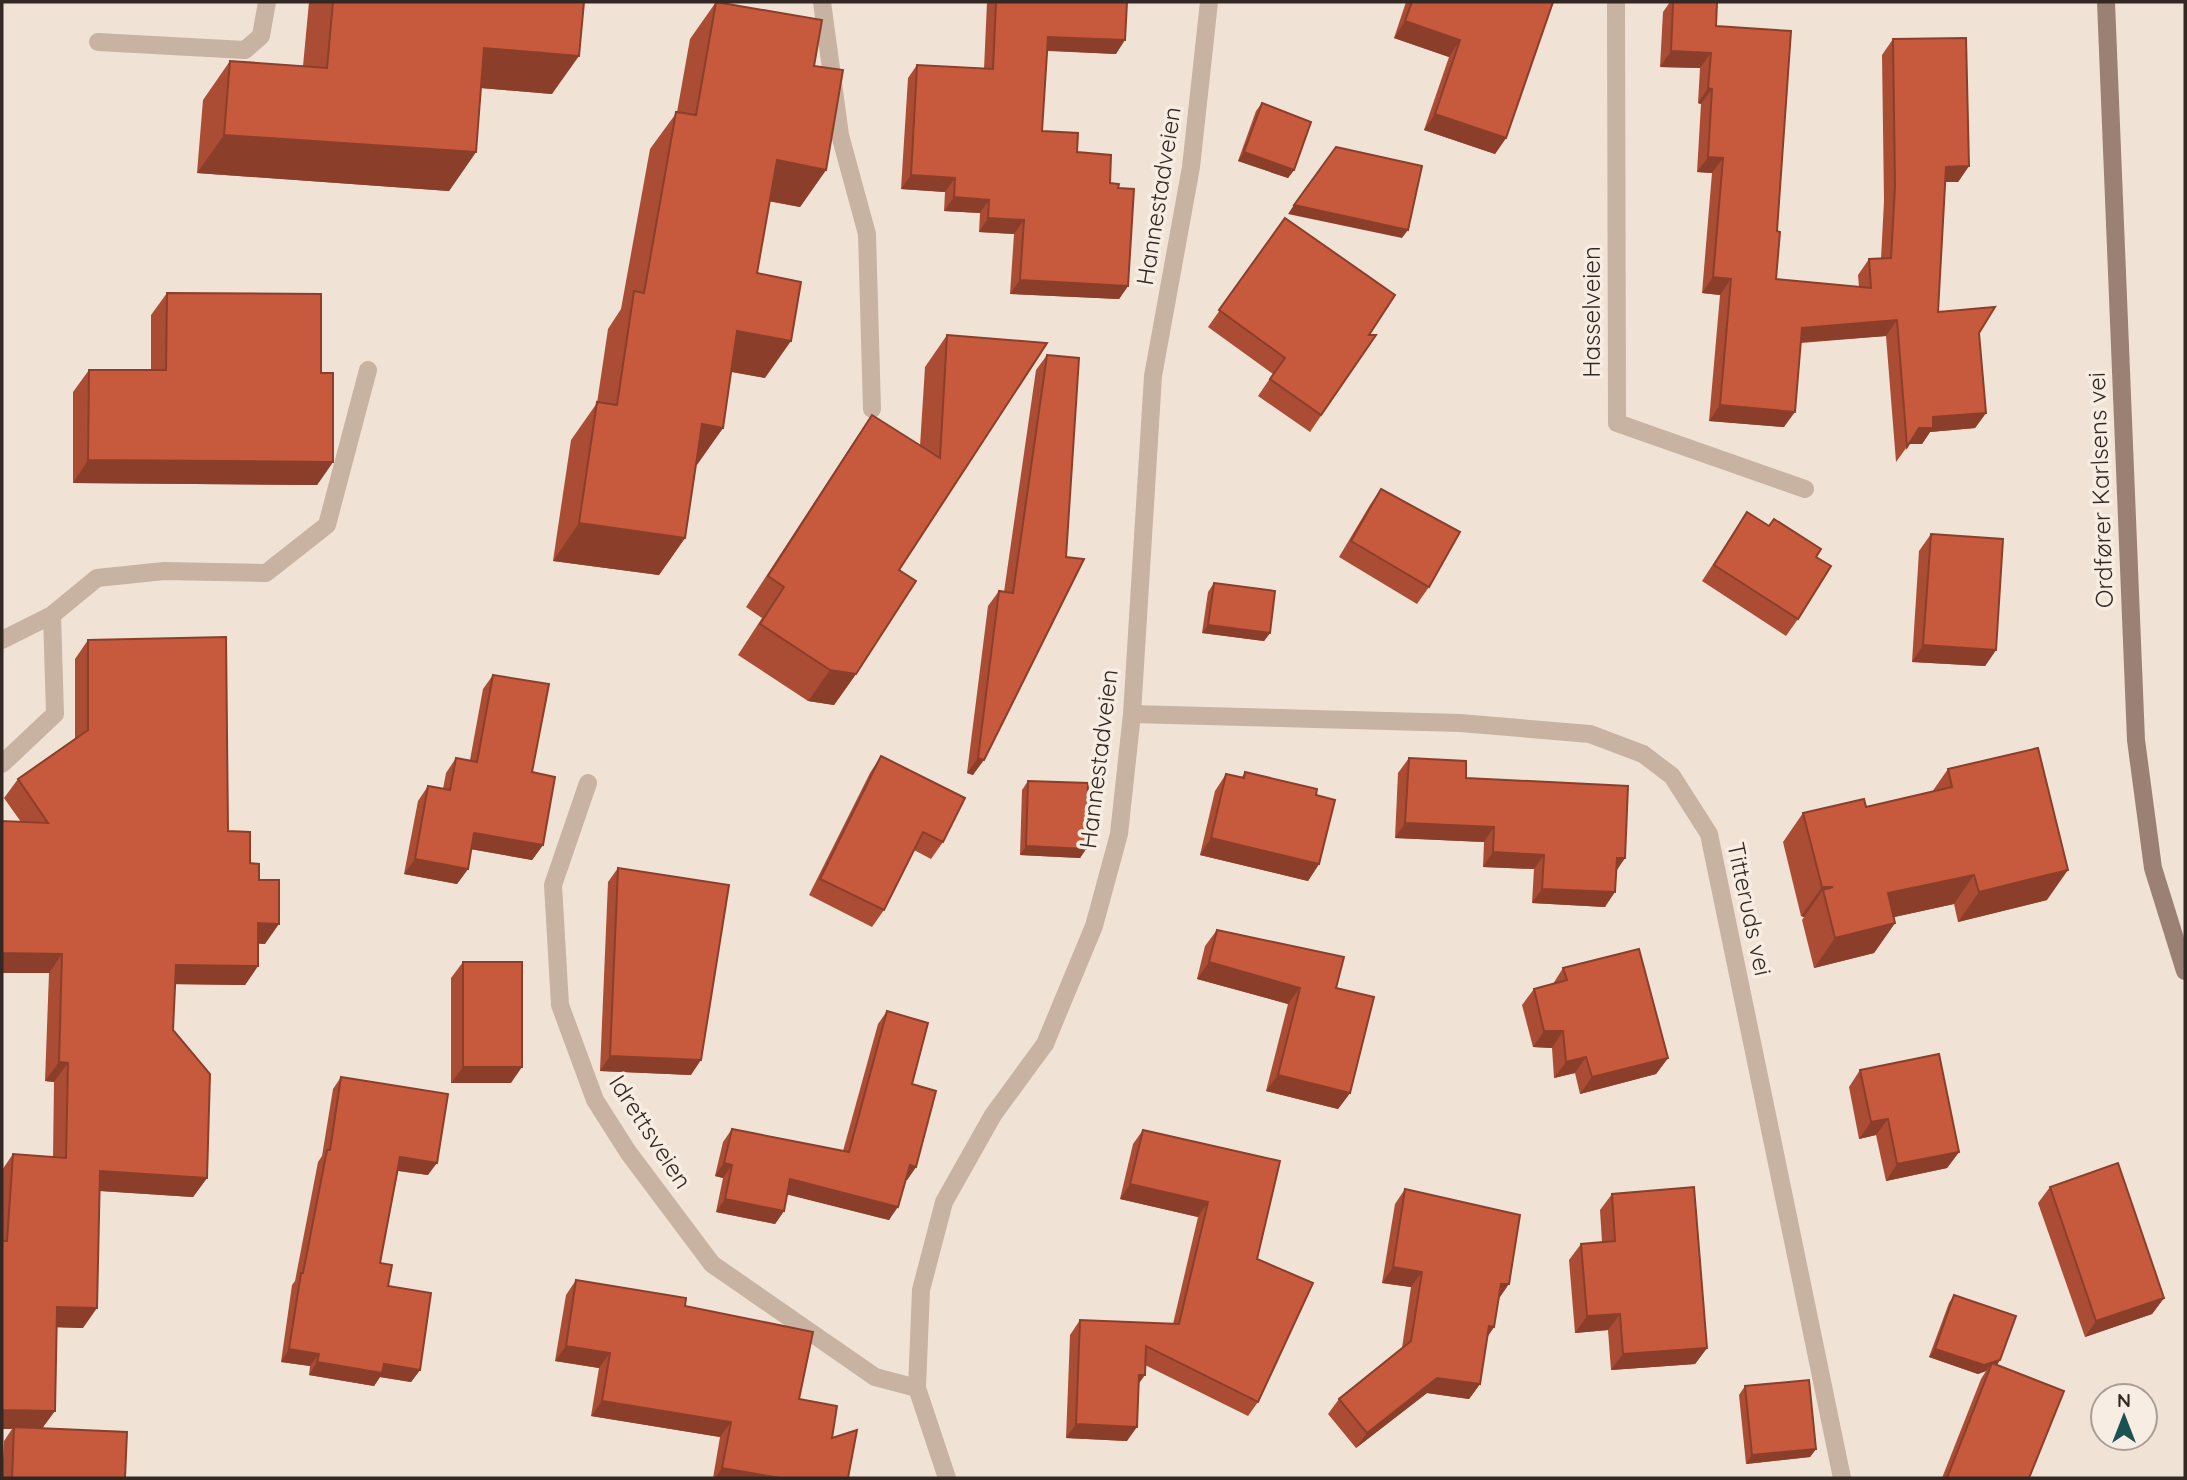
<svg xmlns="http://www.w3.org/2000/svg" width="2187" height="1480" viewBox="0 0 2187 1480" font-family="Quicksand,sans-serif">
<rect width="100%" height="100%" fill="#f0e3d6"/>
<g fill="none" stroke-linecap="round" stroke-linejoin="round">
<g stroke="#c8b2a2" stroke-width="18">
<polyline points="822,2 840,135 867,234 872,409"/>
<polyline points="98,42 245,50 261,36 267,2"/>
<polyline points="2,640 52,615 97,578 164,571 266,573 327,525 368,370"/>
<polyline points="2,764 55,714 52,615"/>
</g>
<g stroke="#c8b2a2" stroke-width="18">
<polyline points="1616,2 1617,423 1805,489"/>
<polyline points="1132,714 1460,723 1590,734 1643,754 1672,776 1709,834 1842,1478"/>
<polyline points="588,783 553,885 560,1005 595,1100 628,1152 712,1264 875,1377 917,1388"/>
<polyline points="947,1478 917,1388 921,1290 944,1202 993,1115 1045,1044 1094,926 1119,834 1132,714 1153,376 1191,167 1209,2"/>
</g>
<polyline stroke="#9b8174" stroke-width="18" points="2106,2 2136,740 2153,868 2185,971"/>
</g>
<g fill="#ab4d34">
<polygon points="309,2 584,2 552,94 481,88 476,152 449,191 197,173 203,100 230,61 303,66"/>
<polygon points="716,2 814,66 826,170 800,207 770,201 757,273 765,378 731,372 723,428 696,465 685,538 659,575 553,561 571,440 597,403 608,329 621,309 650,149 677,112 690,39"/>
<polygon points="987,2 1127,2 1116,54 1047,51 1042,131 1077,152 1110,183 1118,188 1128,286 1119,299 1010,294 1014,234 979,232 980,213 944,211 945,192 901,189 908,78 917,65 984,69"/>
<polygon points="1406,2 1553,2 1506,138 1495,154 1424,130 1449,57 1394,38"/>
<polygon points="1670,2 1717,2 1716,26 1777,231 1776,279 1859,287 1858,275 1869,259 1881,259 1884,201 1882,55 1893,39 1969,166 1958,182 1945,182 1938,312 1979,333 1986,413 1975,428 1930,432 1922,444 1909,444 1896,462 1886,336 1801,343 1784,427 1709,421 1720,295 1702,293 1712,173 1697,172 1701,104 1698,103 1700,68 1660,67 1663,12"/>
<polygon points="1262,103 1294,170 1288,178 1238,161 1256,111"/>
<polygon points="1285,218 1369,335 1376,335 1310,432 1258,396 1273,374 1208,327"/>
<polygon points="167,293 321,373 333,462 317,485 73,483 73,392 89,370 151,370 151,315"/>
<polygon points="947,335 1047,343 899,570 856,674 834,705 808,701 738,655 762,618 746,607 851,446 872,415 920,446 925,367"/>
<polygon points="1047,355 1066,557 973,775 967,773 988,606 999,591 1004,592 1036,370"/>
<polygon points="1381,489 1429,587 1417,604 1339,557 1370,505"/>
<polygon points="1747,512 1816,557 1798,619 1786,636 1702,581"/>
<polygon points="1931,534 1996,650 1985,666 1912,662 1919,551"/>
<polygon points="1214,583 1270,633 1264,641 1202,633 1208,592"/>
<polygon points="88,640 228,831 250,863 259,880 265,944 258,943 258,966 245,985 175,984 173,1030 207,1178 193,1197 99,1191 83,1328 57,1327 43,1428 125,1478 2,1478 4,1441 12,1429 2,1429 2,1170 13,1154 53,1157 54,1082 45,1081 49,973 2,973 2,821 21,822 4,798 18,779 75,739 75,659"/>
<polygon points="493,675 532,772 543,845 532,860 471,849 468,869 457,884 404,874 418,801 428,786 443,789 446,773 456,758 470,760 483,689"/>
<polygon points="881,756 943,842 931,859 914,850 884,910 872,927 809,895 870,773"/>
<polygon points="1409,758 1466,778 1625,858 1616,870 1605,907 1532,903 1534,869 1483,867 1484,842 1395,838 1398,773"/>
<polygon points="1948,769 2047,900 1958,922 1954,904 1894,917 1895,923 1874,953 1814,968 1802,920 1804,917 1801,916 1783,842 1803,813 1866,807 1932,792"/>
<polygon points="1245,772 1316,795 1319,864 1308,881 1200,855 1215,791 1226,774 1242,777"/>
<polygon points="1028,781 1086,849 1080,858 1020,855 1022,790"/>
<polygon points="618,868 691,1075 600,1071 608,882"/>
<polygon points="1217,930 1336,988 1350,1093 1338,1109 1266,1091 1288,1004 1197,979 1205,946"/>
<polygon points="463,962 511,1083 451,1083 451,978"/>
<polygon points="1563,968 1668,1058 1656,1074 1580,1094 1575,1073 1554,1078 1552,1048 1533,1047 1522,1005 1534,989 1553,984"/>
<polygon points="887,1011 912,1084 916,1167 907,1180 906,1179 889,1220 787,1194 784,1211 775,1224 716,1212 723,1178 715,1176 723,1142 732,1129 843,1151 878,1024"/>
<polygon points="1860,1070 1959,1152 1947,1168 1886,1181 1876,1135 1859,1139 1849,1087"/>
<polygon points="341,1077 428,1175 398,1171 380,1263 420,1370 411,1382 380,1377 374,1386 309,1375 310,1366 281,1362 292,1285 295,1281 318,1162 322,1156 333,1089"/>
<polygon points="1143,1130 1257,1259 1258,1402 1248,1416 1145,1365 1139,1383 1127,1441 1066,1438 1070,1335 1080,1320 1173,1324 1198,1217 1120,1199 1133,1144"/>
<polygon points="2050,1187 2164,1298 2152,1314 2085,1337 2038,1203"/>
<polygon points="1405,1189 1498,1300 1494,1327 1487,1337 1480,1384 1469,1399 1427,1393 1356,1448 1328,1414 1339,1399 1402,1348 1411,1287 1382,1283 1395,1204"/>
<polygon points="1612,1194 1707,1348 1695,1364 1611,1370 1608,1330 1575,1333 1569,1260 1581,1244 1602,1242 1600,1210"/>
<polygon points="576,1280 685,1306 799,1399 832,1438 848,1478 713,1478 720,1437 591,1416 599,1368 555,1361 566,1295"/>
<polygon points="1954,1295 2000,1360 1997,1365 2029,1478 1942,1478 1981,1379 1986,1371 1978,1374 1929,1357 1949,1303"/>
<polygon points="1745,1386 1816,1449 1810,1457 1746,1464 1739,1395"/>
</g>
<g fill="#8b3f2b">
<polygon points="1405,21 1460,40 1449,57 1394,38"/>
<polygon points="1048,37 1125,40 1116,54 1038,50"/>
<polygon points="484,48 579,56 552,94 457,86"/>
<polygon points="1671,51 1711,53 1700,68 1660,67"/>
<polygon points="1708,88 1712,89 1701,104 1698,103"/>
<polygon points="1435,114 1506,138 1495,154 1424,130"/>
<polygon points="224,135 476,152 449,191 197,173"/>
<polygon points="1244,152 1294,170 1288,178 1238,161"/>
<polygon points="1708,157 1723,158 1712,173 1697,172"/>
<polygon points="777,160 826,170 800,207 751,198"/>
<polygon points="1969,166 1958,182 1935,182 1946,167"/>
<polygon points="911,175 955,178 945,192 901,189"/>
<polygon points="954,197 989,200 980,213 944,211"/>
<polygon points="1294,205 1408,230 1402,238 1288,214"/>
<polygon points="988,218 1024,220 1014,234 979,232"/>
<polygon points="1713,277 1731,279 1720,295 1702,293"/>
<polygon points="1020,280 1128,286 1119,299 1010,294"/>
<polygon points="1897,320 1886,336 1791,343 1802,328"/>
<polygon points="737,331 791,341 765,378 711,368"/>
<polygon points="1720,405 1795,412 1784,427 1709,421"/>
<polygon points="1986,413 1975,428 1930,432 1922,444 1908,444 1919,428 1933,417"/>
<polygon points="702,424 723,428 697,465 676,461"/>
<polygon points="88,460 333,462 317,485 73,483"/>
<polygon points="579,523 685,538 659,575 553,561"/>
<polygon points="1208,625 1270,633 1264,641 1202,633"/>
<polygon points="1923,645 1996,650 1985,666 1912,662"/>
<polygon points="830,670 856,674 834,705 808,701"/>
<polygon points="978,758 984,760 973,775 967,773"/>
<polygon points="1405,823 1494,827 1484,842 1395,838"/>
<polygon points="474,833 543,845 532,860 464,848"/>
<polygon points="1211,838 1319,864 1308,881 1200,855"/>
<polygon points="1026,846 1086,849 1080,858 1020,855"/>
<polygon points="1493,852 1544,855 1534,869 1483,867"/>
<polygon points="1617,858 1625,858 1615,873"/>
<polygon points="415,859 468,869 457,884 404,874"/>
<polygon points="2068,870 2047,900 1958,922 1979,892"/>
<polygon points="1974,875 1954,904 1867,923 1888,893"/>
<polygon points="1822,887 1833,887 1823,890 1804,917 1801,916"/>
<polygon points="1542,889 1615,892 1605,907 1532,903"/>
<polygon points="258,923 279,924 265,944 245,943"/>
<polygon points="1895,923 1874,953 1814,968 1835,938"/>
<polygon points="2,953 62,954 49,973 2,973"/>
<polygon points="1209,962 1300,988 1288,1004 1197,979"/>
<polygon points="176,965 258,966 245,985 162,984"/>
<polygon points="1544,1031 1563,1031 1552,1048 1533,1047"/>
<polygon points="610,1056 701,1060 691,1075 600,1071"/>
<polygon points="1586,1057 1575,1073 1554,1078 1566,1062"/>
<polygon points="1668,1058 1656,1074 1580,1094 1592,1077"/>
<polygon points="59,1062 68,1063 54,1082 45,1081"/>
<polygon points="463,1067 522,1067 511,1083 451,1083"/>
<polygon points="1278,1075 1350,1093 1338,1109 1266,1091"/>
<polygon points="1888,1119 1876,1135 1859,1139 1871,1122"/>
<polygon points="1959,1152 1947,1168 1886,1181 1897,1164"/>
<polygon points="400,1157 437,1163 428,1175 392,1170"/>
<polygon points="724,1163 732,1165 723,1178 715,1176"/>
<polygon points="910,1165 916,1167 907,1180 900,1178"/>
<polygon points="100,1171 207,1178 193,1197 86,1190"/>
<polygon points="790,1179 898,1207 889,1220 781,1193"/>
<polygon points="1130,1184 1208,1202 1198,1217 1120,1199"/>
<polygon points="725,1199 784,1211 775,1224 716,1212"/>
<polygon points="1393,1267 1422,1272 1411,1287 1382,1283"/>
<polygon points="1501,1284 1509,1284 1498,1300"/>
<polygon points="2164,1298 2152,1314 2085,1337 2096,1321"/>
<polygon points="57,1307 97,1308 83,1328 44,1327"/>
<polygon points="1620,1314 1608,1330 1575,1333 1587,1316"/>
<polygon points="1489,1326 1494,1327 1484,1342"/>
<polygon points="566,1346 610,1353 599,1368 555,1361"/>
<polygon points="1707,1348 1695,1364 1611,1370 1623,1354"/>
<polygon points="289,1349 319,1354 310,1366 281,1362"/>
<polygon points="1935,1349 2000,1360 1994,1368 1992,1363 1986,1371 1978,1374 1929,1357"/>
<polygon points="317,1362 384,1364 420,1370 411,1382 380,1377 374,1386 309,1375"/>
<polygon points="1139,1375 1145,1375 1135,1389"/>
<polygon points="1437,1378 1480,1384 1469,1399 1427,1393 1356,1448 1367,1433"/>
<polygon points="602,1401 731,1422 720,1437 591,1416"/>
<polygon points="2,1410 55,1411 41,1430 14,1427 12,1429 2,1429"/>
<polygon points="1076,1424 1137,1427 1127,1441 1066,1438"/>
<polygon points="1816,1449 1810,1457 1746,1464 1752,1455"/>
<polygon points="722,1468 780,1478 715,1478"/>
</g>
<g fill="#c75a3d" stroke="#8b3f2b" stroke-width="2">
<polygon points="333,2 584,2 579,56 484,48 476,152 224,135 230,61 327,68"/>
<polygon points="716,2 822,20 814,66 843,70 826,170 777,160 757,273 801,282 791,341 737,331 723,428 702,424 685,538 579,523 597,402 617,405 634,291 644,293 676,112 696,115"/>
<polygon points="996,2 1127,2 1125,40 1048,37 1042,131 1078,133 1077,152 1111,155 1110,183 1119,184 1118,188 1134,189 1128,286 1020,280 1024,220 988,218 989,200 954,197 955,178 911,175 917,65 993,69"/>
<polygon points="1412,2 1553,2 1506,138 1435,114 1460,40 1405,21"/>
<polygon points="1673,2 1717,2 1716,26 1791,31 1777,231 1780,232 1776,279 1871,288 1869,259 1891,258 1895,186 1893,39 1966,38 1969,166 1946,167 1938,312 1995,307 1979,333 1986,413 1933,417 1933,428 1919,428 1907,447 1897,320 1802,328 1795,412 1720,405 1731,279 1713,277 1723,158 1708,157 1712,89 1708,88 1711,53 1671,51"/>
<polygon points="1262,103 1311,122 1294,170 1244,152"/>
<polygon points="1336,147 1422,166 1408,230 1294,205"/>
<polygon points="1285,218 1395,295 1369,335 1376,335 1321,415 1270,379 1285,358 1219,310"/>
<polygon points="167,293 321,294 321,373 333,373 333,462 88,460 89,370 166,370"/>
<polygon points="947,335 1047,343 899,570 916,581 856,674 830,670 760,624 784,587 768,576 872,415 940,458"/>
<polygon points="1047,355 1079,358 1066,557 1084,559 984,760 978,758 999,591 1013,593"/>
<polygon points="1381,489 1460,532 1429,587 1351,541"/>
<polygon points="1747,512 1769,526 1774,519 1821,549 1816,557 1831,566 1798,619 1714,565"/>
<polygon points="1931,534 2003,539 1996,650 1923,645"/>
<polygon points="1214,583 1275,591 1270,633 1208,625"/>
<polygon points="226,637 228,831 250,832 250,863 259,864 259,880 279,880 279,924 258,923 258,966 176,965 173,1030 210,1074 207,1178 100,1171 97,1308 57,1307 55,1411 2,1410 2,1241 7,1241 13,1154 66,1158 68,1063 59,1062 62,954 2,953 2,821 48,823 18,779 88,730 88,640"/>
<polygon points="493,675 549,684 532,772 555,777 543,845 474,833 468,869 415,859 428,786 450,790 456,758 477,762"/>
<polygon points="2038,748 2068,870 1979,892 1974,875 1888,893 1895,923 1835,938 1823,890 1833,887 1822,887 1803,813 1864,799 1866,807 1952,787 1948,769"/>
<polygon points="881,756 965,798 943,842 923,832 884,910 820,879"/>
<polygon points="1409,758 1466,761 1466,778 1628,786 1625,858 1617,858 1615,892 1542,889 1544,855 1493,852 1494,827 1405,823"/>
<polygon points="1245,772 1317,789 1316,795 1335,800 1319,864 1211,838 1226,774 1244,778"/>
<polygon points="1028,781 1088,783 1086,849 1026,846"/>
<polygon points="618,868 729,885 701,1060 610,1056"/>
<polygon points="1217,930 1344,957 1336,988 1374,997 1350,1093 1278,1075 1300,988 1209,962"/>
<polygon points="1639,949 1668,1058 1592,1077 1586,1057 1566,1062 1563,1031 1544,1031 1534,989 1567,980 1563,968"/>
<rect x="463" y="962" width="59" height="105"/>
<polygon points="887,1011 928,1023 912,1084 936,1091 916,1167 910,1165 898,1207 790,1179 784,1211 725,1199 732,1165 724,1163 732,1129 849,1152"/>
<polygon points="1939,1054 1959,1152 1897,1164 1888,1119 1871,1122 1860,1070"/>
<polygon points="341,1077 448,1094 437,1163 400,1157 380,1263 392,1265 388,1286 431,1293 420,1370 384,1364 382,1373 317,1362 319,1354 289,1349 301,1273 303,1273 327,1150 330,1150"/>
<polygon points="1143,1130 1280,1161 1257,1259 1313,1283 1258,1402 1146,1346 1145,1375 1139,1375 1137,1427 1076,1424 1080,1320 1179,1324 1208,1202 1130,1184"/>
<polygon points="2118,1163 2164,1298 2096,1321 2050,1187"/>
<polygon points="1694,1187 1707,1348 1623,1354 1620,1314 1587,1316 1581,1244 1615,1241 1612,1194"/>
<polygon points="1405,1189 1520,1215 1509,1284 1501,1284 1494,1327 1489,1326 1480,1384 1437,1378 1367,1433 1339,1399 1411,1341 1422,1272 1393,1267"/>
<polygon points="576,1280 686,1298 685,1306 813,1332 799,1399 837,1406 832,1438 857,1430 848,1478 780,1478 722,1468 731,1422 602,1401 610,1353 566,1346"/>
<polygon points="1954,1295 2016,1316 2000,1360 1984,1365 1935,1349"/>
<polygon points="1992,1363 2064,1391 2029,1478 1947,1478"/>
<polygon points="1809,1380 1816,1449 1752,1455 1745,1386"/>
<polygon points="14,1427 127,1432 125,1478 12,1478"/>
</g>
<g text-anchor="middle" stroke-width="7" stroke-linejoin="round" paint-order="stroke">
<g font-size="24" fill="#332824" stroke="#f8ede2">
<text transform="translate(1159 196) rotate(-81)" y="8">Hannestadveien</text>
<text transform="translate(1592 312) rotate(-90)" y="8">Hasselveien</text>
<text transform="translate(2101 490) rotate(-92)" y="8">Ordfører Karlsens vei</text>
<text transform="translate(1099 759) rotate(-83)" y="8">Hannestadveien</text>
<text transform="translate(1749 909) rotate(78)" y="8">Titteruds vei</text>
<text transform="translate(650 1132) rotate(57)" y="8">Idrettsveien</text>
</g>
</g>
<rect width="2187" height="1480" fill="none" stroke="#332824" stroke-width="7"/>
<g transform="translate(2124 1417)"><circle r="33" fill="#f8ede2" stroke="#a99e96" stroke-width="2"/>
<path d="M0-5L12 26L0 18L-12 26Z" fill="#1a5254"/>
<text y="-10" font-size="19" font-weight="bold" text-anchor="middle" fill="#332824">N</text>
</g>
</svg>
